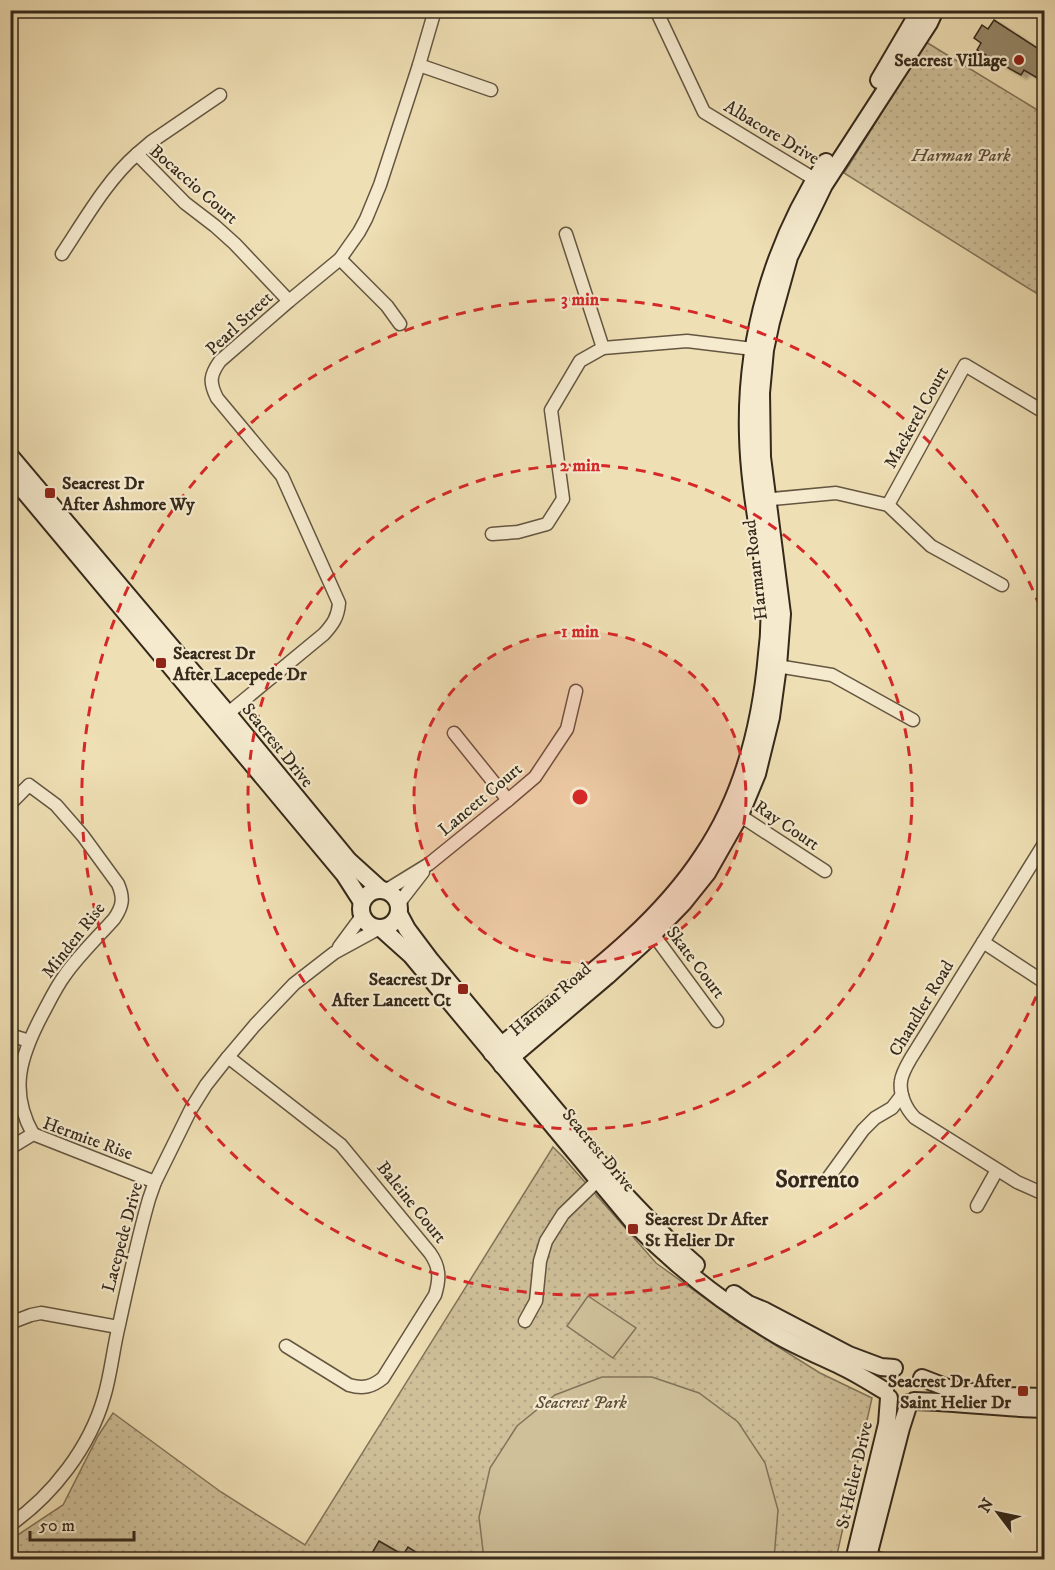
<svg xmlns="http://www.w3.org/2000/svg" width="1055" height="1570" viewBox="0 0 1055 1570" font-family="'IM FELL DW Pica',serif">
<defs>
<pattern id="grass-dots" width="8" height="8" patternUnits="userSpaceOnUse" patternTransform="scale(1.5)"><rect width="8" height="8" fill="#cfc09a"/><path d="M2 2h.1M6 6h.1" fill="none" stroke="#b2a584" stroke-width="1.8" stroke-linecap="round"/></pattern>
<filter id="shadow"><feDropShadow dx="6" dy="4" stdDeviation="1.5" flood-color="#0004"/></filter>
</defs>
<rect width="100%" height="100%" fill="#efdfb4"/>
<filter id="stains"><feTurbulence type="fractalNoise" baseFrequency=".00333" numOctaves="4"/><feColorMatrix values="0 0 0 0 .2 0 0 0 0 .09 0 0 0 0 .02 0 0 0 .5 -.17"/></filter>
<radialGradient id="worn" r=".72"><stop offset=".6" stop-color="#630" stop-opacity="0"/><stop offset="1" stop-color="#630" stop-opacity=".3"/></radialGradient>
<g fill="url(#grass-dots)" stroke="#82745a" stroke-width="1.5">
<polygon points="926,42 1044,114 1044,298 844,173"/>
<polygon points="553,1147 562,1156 656,1263 735,1320 820,1373 872,1398 836,1559 17,1560 11,1545 10,1540 63,1505 98,1436 113,1413 221,1492 305,1545"/>
</g>
<g fill="#cfc09a" stroke="#82745a" stroke-width="1.5">
<polygon points="588,1296 636,1328 613,1358 567,1326"/>
<polygon points="602,1377 652,1377 699,1393 738,1422 765,1463 778,1510 774,1559 484,1559 479,1517 490,1468 517,1426 555,1395"/>
</g>
<g fill="#96886b" stroke="#35291b" stroke-width="1.5" filter="url(#shadow)">
<polygon points="994,20 1037,48 1044,46 1044,82 1024,70 1021,75 977,50 981,43 974,38 982,25 988,29"/>
<polygon points="379,1541 403,1555 408,1547 428,1560 368,1560"/>
</g>
<g fill="none" stroke-linecap="round" stroke-linejoin="round">
<g stroke="#645641" stroke-width="15">
<g id="street">
<polyline points="656,10 704,112 821,183"/>
<polyline points="419,65 491,90"/>
<polyline points="137,154 151,142 220,95"/>
<polyline points="566,234 603,348"/>
<path d="M62 254C84 221 107 180 137 154L185 203 215 226 235 244 289 301"/>
<polyline points="340,259 387,306 400,324"/>
<polyline points="761,500 836,493 888,505 931,546 1002,585"/>
<polyline points="888,505 965,365 1044,412"/>
<polyline points="492,534 518,532 547,524 563,499 551,410 580,361 603,348 687,341 761,350"/>
<polyline points="771,665 832,675 913,720"/>
<path d="M221 719 324 634C333 624 338 617 339 603L282 476 217 398C209 382 210 375 220 361L289 301 340 259 359 232 366 219 380 185 419 65 435 10"/>
<polyline points="454,733 508,800"/>
<path d="M10 804 29 785 56 805 83 836 118 884C124 898 123 906 114 919 98 937 79 955 65 975 56 987 49 1002 42 1015 20 1057 9 1091 33 1134"/>
<polyline points="733,811 825,871"/>
<path d="M1044 844 911 1058C907 1065 902 1073 901 1081 899 1094 906 1109 915 1118L1017 1182 1044 1194"/>
<polyline points="385,891 429,864 508,800 535,777 567,729 576,691"/>
<polyline points="399,903 423,872"/>
<polyline points="648,929 653,934 717,1021"/>
<polyline points="983,942 1044,982"/>
<polyline points="339,947 362,916"/>
<polyline points="10,1035 29,1041"/>
<path d="M228 1057 341 1145 430 1253C440 1267 440 1279 435 1295L383 1378C372 1387 363 1389 349 1385L286 1346"/>
<polyline points="10,1148 33,1134 155,1182"/>
<polyline points="826,1181 863,1130 875,1118 892,1108 902,1095"/>
<polyline points="977,1206 997,1170"/>
<polyline points="525,1321 536,1301 540,1261 546,1241 563,1214 598,1180"/>
<polyline points="10,1323 31,1315 41,1313 118,1327"/>
<path d="M10 1525C53 1495 90 1447 104 1397 111 1374 113 1349 119 1325 128 1283 137 1241 149 1199L155 1182 191 1109 206 1085 228 1057 255 1025 294 984 334 953 378 929"/>
<polyline points="862,1553 884,1560"/>
</g>
</g>
<g stroke="#35291b" stroke-width="20">
<g id="secondary">
<polyline points="879,80 920,10"/>
<polyline points="10,456 227,713 349,861 381,890"/>
<polyline points="10,474 344,874 362,902"/>
<circle cx="380" cy="909" r="19"/>
<polyline points="399,914 407,929 431,961 568,1125 628,1198 670,1242 696,1265"/>
<path d="M382 929 411 955 634 1223C677 1267 725 1305 779 1336 799 1347 820 1356 841 1366 856 1373 870 1382 885 1391"/>
<path d="M492 1053C565 992 651 935 703 855 743 796 761 724 767 654 769 639 770 623 769 608 769 593 766 578 763 563 757 521 749 479 748 436 745 339 773 243 826 162"/>
<polyline points="502,1065 607,976 653,934 683,903 707,873 740,815 757,774 771,717 778,666 782,614 762,457 761,393 765,350 771,322 789,257 824,185 929,23 935,10"/>
<polyline points="734,1294 748,1304 765,1311 849,1355 881,1367 894,1368"/>
<polyline points="922,1378 953,1390 1003,1396 1044,1397"/>
<path d="M914 1401C958 1402 1001 1408 1044 1409"/>
<polyline points="854,1560 887,1424 889,1398"/>
<polyline points="867,1560 901,1428 909,1403"/>
</g>
</g>
<use href="#street" stroke="#f5eace" stroke-width="12"/>
<use href="#secondary" stroke="#f5eace" stroke-width="16"/>
</g>
<circle cx="580" cy="797" r="166" fill="#d62828" fill-opacity=".12"/>
<g fill="none" stroke="#d62828" stroke-width="3" stroke-dasharray="10 8">
<circle cx="580" cy="797" r="166"/>
<circle cx="580" cy="797" r="332"/>
<path d="M1043 980A498 498 0 1 1 1043 614"/>
</g>
<g fill="#8f2418" stroke="#f5eace" stroke-width="2">
<circle cx="1019" cy="60" r="6"/>
<rect x="44" y="487" width="12" height="12" rx="3"/>
<rect x="155" y="657" width="12" height="12" rx="3"/>
<rect x="457" y="983" width="12" height="12" rx="3"/>
<rect x="627" y="1223" width="12" height="12" rx="3"/>
<rect x="1017" y="1385" width="12" height="12" rx="3"/>
</g>
<g text-anchor="middle" stroke-width="4.5" stroke-linejoin="round" paint-order="stroke">
<g font-size="18" font-weight="bold" fill="#35291b" stroke="#f5eace" text-anchor="end">
<text x="1007" y="66">Seacrest Village</text>
<text x="62" y="489" text-anchor="start">Seacrest Dr<tspan x="62" dy="21">After Ashmore Wy</tspan></text>
<text x="173" y="659" text-anchor="start">Seacrest Dr<tspan x="173" dy="21">After Lacepede Dr</tspan></text>
<text x="451" y="985">Seacrest Dr<tspan x="451" dy="21">After Lancett Ct</tspan></text>
<text x="645" y="1225" text-anchor="start">Seacrest Dr After<tspan x="645" dy="21">St Helier Dr</tspan></text>
<text x="1011" y="1387">Seacrest Dr After<tspan x="1011" dy="21">Saint Helier Dr</tspan></text>
</g>
<g font-size="18" fill="#35291b" stroke="#f5eace">
<text transform="translate(772 132) rotate(31)" y="6">Albacore Drive</text>
<text transform="translate(194 184) rotate(41)" y="6">Bocaccio Court</text>
<text transform="translate(239 323) rotate(-43)" y="6">Pearl Street</text>
<text transform="translate(916 417) rotate(-61)" y="6">Mackerel Court</text>
<text transform="translate(755 570) rotate(-97)" y="6">Harman Road</text>
<text transform="translate(278 745) rotate(51)" y="6">Seacrest Drive</text>
<text transform="translate(480 799) rotate(-40)" y="6">Lancett Court</text>
<text transform="translate(787 825) rotate(34)" y="6">Ray Court</text>
<text transform="translate(73 940) rotate(-52)" y="6">Minden Rise</text>
<text transform="translate(696 962) rotate(53)" y="6">Skate Court</text>
<text transform="translate(550 999) rotate(-41)" y="6">Harman Road</text>
<text transform="translate(921 1008) rotate(-59)" y="6">Chandler Road</text>
<text transform="translate(88 1138) rotate(20)" y="6">Hermite Rise</text>
<text transform="translate(599 1150) rotate(50)" y="6">Seacrest Drive</text>
<text transform="translate(412 1202) rotate(51)" y="6">Baleine Court</text>
<text transform="translate(122 1237) rotate(-75)" y="6">Lacepede Drive</text>
<text transform="translate(854 1475) rotate(-77)" y="6">St Helier Drive</text>
</g>
<g font-size="18" font-style="italic" fill="#5c4f3b" stroke="#f5eace">
<text x="961" y="161">Harman Park</text>
<text x="581" y="1408">Seacrest Park</text>
</g>
<g font-size="24" font-weight="bold" fill="#35291b" stroke="#f5eace">
<text x="817" y="1187">Sorrento</text>
</g>
</g>
<circle cx="580" cy="797" r="9" fill="#d62828" stroke="#f5eace" stroke-width="3"/>
<g font-size="18" text-anchor="middle" font-weight="bold" fill="#d62828" stroke="#f5eace" stroke-width="4.5" stroke-linejoin="round" paint-order="stroke">
<text x="580" y="305">3 min</text>
<text x="580" y="471">2 min</text>
<text x="580" y="637">1 min</text>
</g>
<rect width="1055" height="1570" fill="none" stroke="#efdfb4" stroke-width="36"/>
<rect x="12" y="12" width="1031" height="1546" fill="none" stroke="#35291b" stroke-width="3"/>
<rect x="18" y="18" width="1019" height="1534" fill="none" stroke="#35291b" stroke-width="1.5"/>
<g transform="translate(998 1513) rotate(302)" stroke="#f5eace" stroke-width="4.5" paint-order="stroke">
<path d="M0-4.5L10 22L0 15L-10 22Z" fill="#35291b"/>
<text y="-9" font-size="16" font-weight="bold" text-anchor="middle" fill="#35291b">N</text>
</g>
<path d="M30 1531v9h104v-9" fill="none" stroke="#35291b" stroke-width="3"/>
<text x="39" y="1531" font-size="18" fill="#35291b" stroke="#f5eace" stroke-width="4.5" paint-order="stroke">50 m</text>
<rect width="100%" height="100%" filter="url(#stains)"/>
<rect width="100%" height="100%" fill="url(#worn)"/>
</svg>
